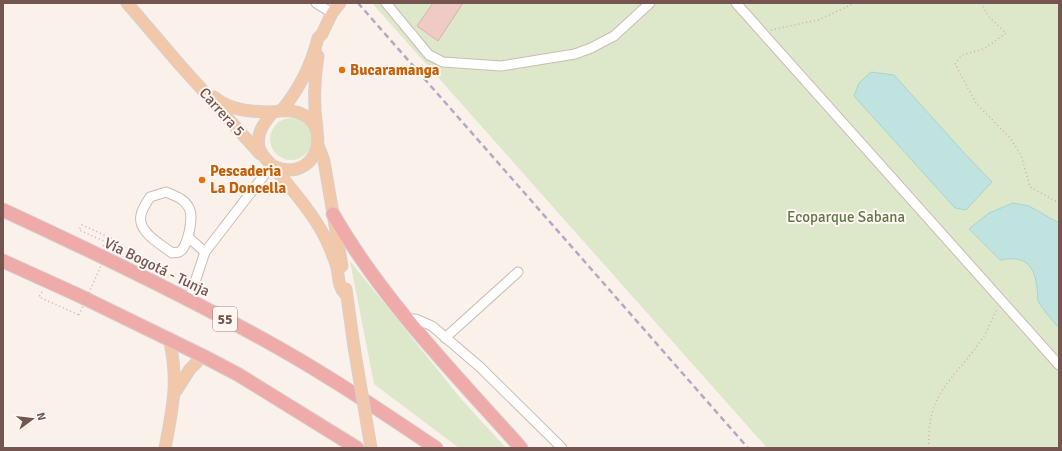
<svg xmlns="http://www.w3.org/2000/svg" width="1062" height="451" viewBox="0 0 1062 451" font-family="Signika,sans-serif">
<rect width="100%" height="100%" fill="#fbf1eb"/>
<g fill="#dde8ca">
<polygon points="372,3 1059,3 1059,448 767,448"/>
<circle cx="291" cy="139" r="21"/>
<polygon points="350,261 462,400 506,448 459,448 374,384"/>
</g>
<g fill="#c1e3e0" stroke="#a8d4d1">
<polygon points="871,72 894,75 966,155 992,182 966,210 955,208 854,96 859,83"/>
<path d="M1013 203 1029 206 1059 223V328C1052 320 1043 310 1038 301 1037 297 1038 292 1037 289 1035 265 1025 255 1000 260L969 229 989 213Z"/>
</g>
<polygon fill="#eeccc5" stroke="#deb0a7" points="433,3 463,3 438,41 417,26"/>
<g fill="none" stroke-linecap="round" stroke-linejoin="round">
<g stroke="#cebab4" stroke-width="11">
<g id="minor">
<polyline points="316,3 332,13"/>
<polyline points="386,3 429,55 443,62 501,66 575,54 591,48 614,36 650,3"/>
<polyline points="736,3 1059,365"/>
<path d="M166 192C175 196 185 199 189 208 194 216 188 248 179 252 177 253 174 252 172 253 161 244 137 232 141 215 142 209 147 202 150 197Z"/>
<polyline points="188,237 205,252"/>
<polyline points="189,300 205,252 272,165"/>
<polyline points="407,319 416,319 432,326 480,367 562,448"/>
<polyline points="445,338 518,272"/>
</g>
</g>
<g stroke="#d8cfce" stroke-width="13">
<g id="major">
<polyline points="127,3 180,65 260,154"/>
<path d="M214 97C230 111 253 112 273 112"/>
<path d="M282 110C300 88 311 66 318 38L322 34 332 13 340 3"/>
<path d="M317 128C313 103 314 81 318 56"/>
<polyline points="318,145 324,161 342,266"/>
<path d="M273 166C325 189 340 99 273 112 264 123 256 133 259 147 262 158 269 161 275 169 290 187 306 205 318 225 326 237 331 250 336 264 340 276 336 284 346 295"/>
<polyline points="346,289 354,347"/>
<polyline points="176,391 190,369 203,356"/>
<path d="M165 448C173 407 179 380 169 338"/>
</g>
</g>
<g stroke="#d8cfce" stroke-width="15">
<g id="highway">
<path d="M3 210C96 253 188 297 277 347 332 378 384 413 436 448"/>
<path d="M333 214C383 301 454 373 521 448"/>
<polyline points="3,261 78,295 203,356 239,375 357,448"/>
</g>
</g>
<g stroke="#d3afa8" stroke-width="1.5" stroke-dasharray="1 3" stroke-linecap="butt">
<polyline points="981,3 988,16 1006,33 984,49 962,55 955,64 976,103 1010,138 1021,155 1030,187 1059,203"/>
<polyline points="771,30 818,20 855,3"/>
<polyline points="103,246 106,242 79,230 82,225 113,239"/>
<polyline points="42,292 39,297 79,315"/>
<path d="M929 448C926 392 954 380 982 339 988 330 992 319 997 309"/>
</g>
<use href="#minor" stroke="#fff" stroke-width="9"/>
<use href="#major" stroke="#f2c8ab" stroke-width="11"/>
<use href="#highway" stroke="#eeaba9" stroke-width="13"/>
<polyline stroke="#b2a9c4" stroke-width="2.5" stroke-dasharray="6 4" stroke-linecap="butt" points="358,3 748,448"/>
<g stroke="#d8cfce" stroke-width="13" stroke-linecap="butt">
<polyline id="major-bridge" points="354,347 371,448"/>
</g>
<polyline stroke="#d3afa8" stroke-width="1.5" stroke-dasharray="1 3" stroke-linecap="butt" points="79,315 113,239"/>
<use href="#major-bridge" stroke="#f2c8ab" stroke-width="11"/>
</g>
<g fill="#e8710a" stroke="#fdf6f1" stroke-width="1.5">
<circle cx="342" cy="70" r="4"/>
<circle cx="202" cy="180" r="4"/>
</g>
<g text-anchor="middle" stroke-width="4" stroke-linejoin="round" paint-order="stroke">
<rect fill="#fdf6f1" stroke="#9d8580" stroke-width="1" x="213" y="307" width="24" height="24" rx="3"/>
<g font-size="14" font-weight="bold" fill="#745550">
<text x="225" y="324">55</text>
</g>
<g font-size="15" font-weight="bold" fill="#c56008" stroke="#fdf6f1" text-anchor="start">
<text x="350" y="75">Bucaramanga</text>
<text x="210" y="176">Pescaderia<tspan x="210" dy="17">La Doncella</tspan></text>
</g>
<g font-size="15" fill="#745550" stroke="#fdf6f1">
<text transform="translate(222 112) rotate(48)" y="5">Carrera 5</text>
<text transform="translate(157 267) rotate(26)" y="5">Vía Bogotá - Tunja</text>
</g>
<g font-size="15" fill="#617849" stroke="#fdf6f1">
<text x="846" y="222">Ecoparque Sabana</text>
</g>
</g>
<rect width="1062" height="451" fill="none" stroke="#745550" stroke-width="8"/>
<g transform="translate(32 419) rotate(75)" stroke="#fdf6f1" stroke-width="3" paint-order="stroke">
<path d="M0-3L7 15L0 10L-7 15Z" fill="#745550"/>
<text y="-6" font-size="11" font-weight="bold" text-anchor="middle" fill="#745550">N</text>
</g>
</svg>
